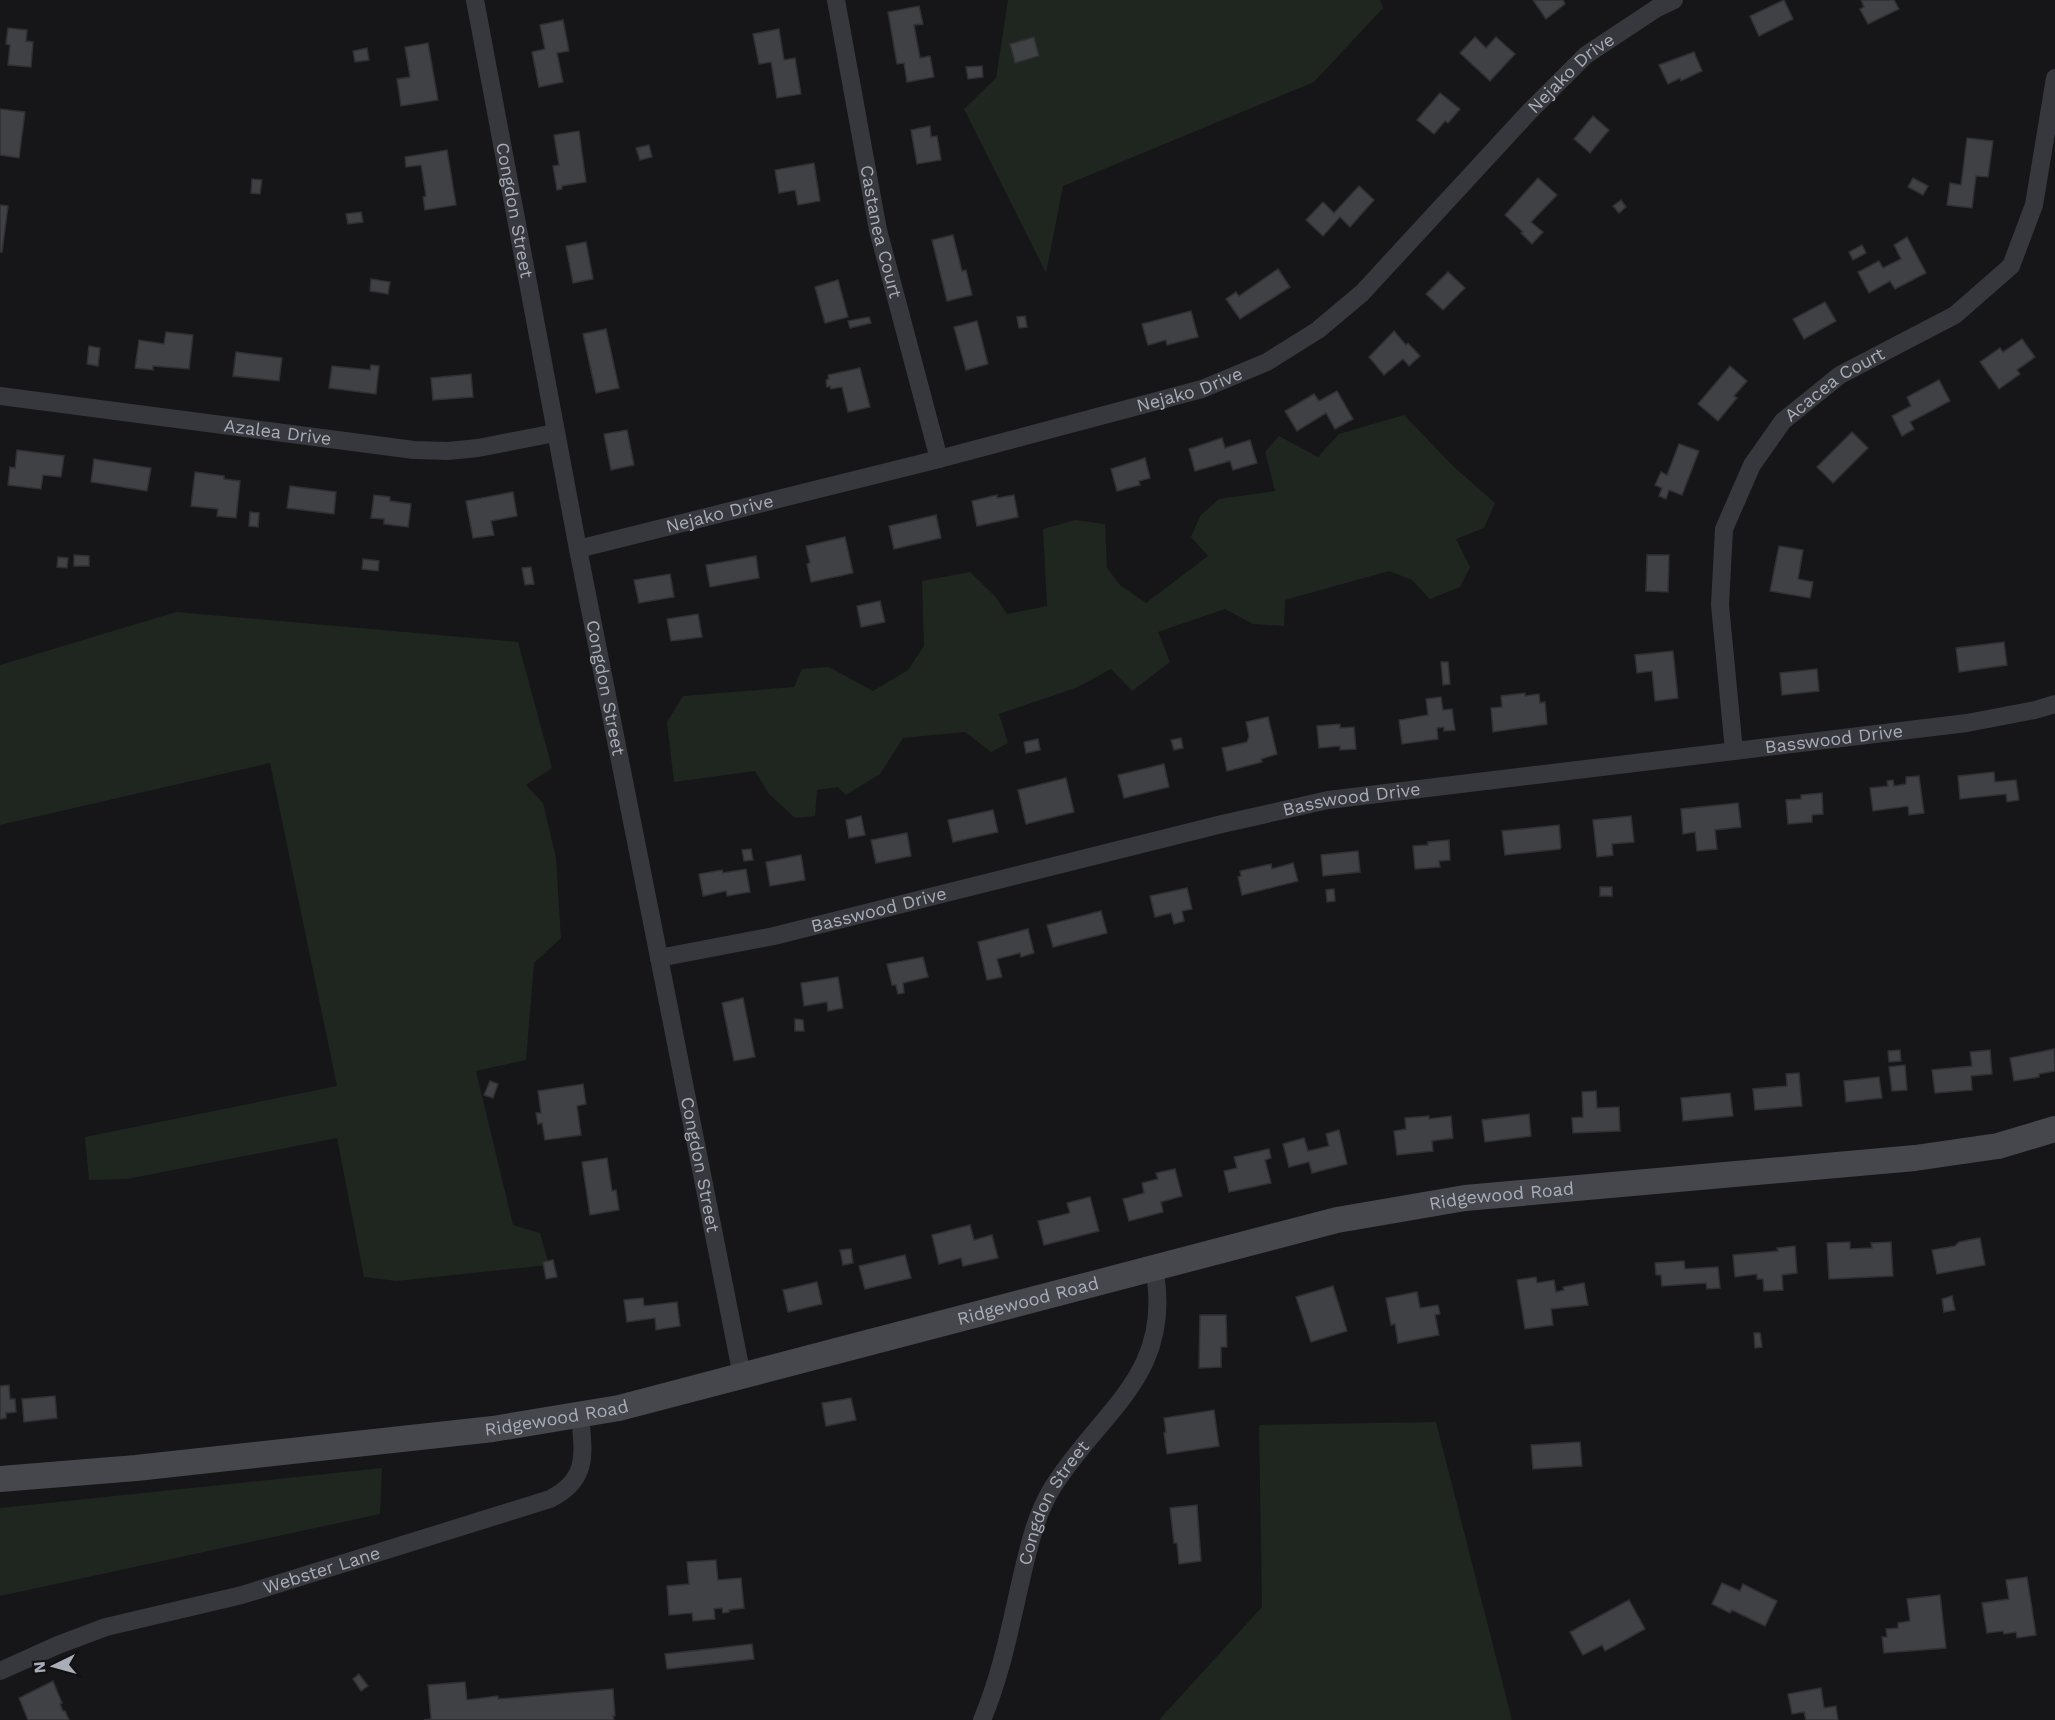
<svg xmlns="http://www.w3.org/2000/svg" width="2055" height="1720" viewBox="0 0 2055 1720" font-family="'Work Sans',sans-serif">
<rect width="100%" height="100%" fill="#161618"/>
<g fill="#1e261f">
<polygon points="1008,0 1380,0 1383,8 1314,82 1063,186 1046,273 964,109 996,78"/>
<polygon points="1404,415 1453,466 1495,503 1484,528 1456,539 1470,567 1460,587 1430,599 1412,580 1389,571 1285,600 1284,626 1253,624 1225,609 1158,632 1170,662 1132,691 1111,669 1078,687 999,714 1008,743 991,752 965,732 903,738 880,774 846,795 838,787 817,790 815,816 795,818 769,794 755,771 674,782 667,722 683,696 794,687 802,669 829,667 873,691 908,670 924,646 922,581 970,572 995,596 1007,614 1047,606 1043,529 1075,520 1105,524 1107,568 1120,585 1146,603 1208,556 1191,537 1200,516 1219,499 1275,491 1265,452 1279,436 1318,457 1339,434"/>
<polygon points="176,612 518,642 552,768 526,785 543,803 556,858 561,938 534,963 526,1060 476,1071 513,1225 540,1233 549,1265 396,1281 364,1277 337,1138 127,1179 89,1180 85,1137 337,1086 270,763 0,825 0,665"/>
<polygon points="1436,1422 1512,1720 1159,1720 1262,1607 1259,1425"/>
<polygon points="382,1468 380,1514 0,1596 0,1508"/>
</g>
<g fill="#404145" stroke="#303034" stroke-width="1.5">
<polygon points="1533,0 1563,0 1565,4 1546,19"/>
<polygon points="1784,0 1793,19 1759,36 1750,16"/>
<polygon points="1861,0 1894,0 1899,9 1868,24 1860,9 1864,7"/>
<polygon points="919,6 923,24 914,25 920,58 930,56 934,77 907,82 904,63 897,64 888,12"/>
<polygon points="563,20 569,51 557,53 563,82 539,87 532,52 545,49 540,25"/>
<polygon points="8,28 27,30 26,41 33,42 31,67 8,65 10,45 6,44"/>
<polygon points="779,29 784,60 795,58 801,94 777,98 771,62 759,64 753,34"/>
<polygon points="1034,37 1039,56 1015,63 1010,44"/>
<polygon points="1475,37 1486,48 1496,37 1515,54 1490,81 1460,53"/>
<polygon points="428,43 438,100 401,106 397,79 410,77 405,47"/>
<polygon points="367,48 369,60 355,62 353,51"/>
<polygon points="1694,52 1702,71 1681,81 1680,78 1668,84 1659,65"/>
<polygon points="982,66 983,77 968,79 966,67"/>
<polygon points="1440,93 1460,109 1448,123 1445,121 1434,134 1417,120"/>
<polygon points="0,109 25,112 19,158 0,155"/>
<polygon points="1593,116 1609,130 1590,153 1574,139"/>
<polygon points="930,126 931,137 937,136 941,160 917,164 911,130"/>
<polygon points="579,131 586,182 562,186 562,189 557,190 553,166 559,165 554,135"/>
<polygon points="1967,138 1993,141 1988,177 1976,176 1972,208 1947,205 1950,183 1961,185"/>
<polygon points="649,145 652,157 640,160 636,148"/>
<polygon points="447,150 456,205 425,210 423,197 426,196 421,165 406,167 405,157"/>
<polygon points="814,163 820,201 798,205 795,190 779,193 775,170"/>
<polygon points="1538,178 1557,195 1531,222 1543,232 1532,244 1521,233 1523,232 1505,215"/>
<polygon points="1913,178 1928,186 1923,195 1908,187"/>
<polygon points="252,179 262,180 260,194 251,193"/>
<polygon points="1359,186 1374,200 1350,227 1340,217 1323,236 1306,220 1323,202 1334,213"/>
<polygon points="1621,200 1626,207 1619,213 1613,206"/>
<polygon points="0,205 8,206 2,252 0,252"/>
<polygon points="361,212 363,222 348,224 346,214"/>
<polygon points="953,235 962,271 966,270 972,295 947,301 932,240"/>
<polygon points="1907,237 1926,273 1895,289 1890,281 1869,293 1858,272 1879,261 1883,268 1901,259 1894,245"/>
<polygon points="586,242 593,279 573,283 566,246"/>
<polygon points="1862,245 1866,253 1853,260 1849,252"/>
<polygon points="1278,269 1290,287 1240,319 1226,299 1236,292 1239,296"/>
<polygon points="1448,272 1465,288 1443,310 1426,294"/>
<polygon points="371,279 390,282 388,294 370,291"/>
<polygon points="838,280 848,317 825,323 815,287"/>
<polygon points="1825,302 1836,321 1804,339 1793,319"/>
<polygon points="1191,311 1198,337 1167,345 1166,340 1148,345 1142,324"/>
<polygon points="1025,316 1027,327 1019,328 1017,317"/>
<polygon points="869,317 871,323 850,328 848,321"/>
<polygon points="977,321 988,364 966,370 954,327"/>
<polygon points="606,329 619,388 596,393 583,334"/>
<polygon points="1394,331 1406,345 1408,343 1420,356 1409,366 1403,359 1384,375 1369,357"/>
<polygon points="166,332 193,335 189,369 153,366 153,370 135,368 139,340 164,344"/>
<polygon points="2022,339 2035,357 2017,370 2020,374 1999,389 1980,362 2000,348 2003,352"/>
<polygon points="89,346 100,348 98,366 87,364"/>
<polygon points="236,352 282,358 279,381 233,376"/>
<polygon points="371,365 379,366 376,394 329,388 332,366 370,370"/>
<polygon points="1730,366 1747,381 1734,396 1737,398 1718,421 1698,404"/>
<polygon points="860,368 870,407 848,412 842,387 831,389 830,386 827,387 826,380 829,379 828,375"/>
<polygon points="471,374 473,397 433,400 431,378"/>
<polygon points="1939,380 1950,401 1910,422 1914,429 1902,436 1892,416 1911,406 1907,397"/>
<polygon points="1337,391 1353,419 1335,429 1326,413 1297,431 1285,411 1314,394 1319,401"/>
<polygon points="627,430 634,465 611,470 604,434"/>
<polygon points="1852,432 1868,448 1833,483 1817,467"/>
<polygon points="1222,438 1225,448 1250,440 1257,463 1233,470 1230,461 1195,471 1189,449"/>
<polygon points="1679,444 1699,451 1682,495 1669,490 1666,499 1659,496 1662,488 1655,485 1661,472 1667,475"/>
<polygon points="17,450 64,456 61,477 43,475 41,489 8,485 10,467 15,468"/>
<polygon points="1145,458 1150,478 1139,481 1140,485 1117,491 1111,469"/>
<polygon points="94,459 151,468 147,491 91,482"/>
<polygon points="195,472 224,476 224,479 240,481 236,518 217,516 218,509 191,506"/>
<polygon points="290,486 336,492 334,514 287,508"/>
<polygon points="513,492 517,516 491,521 494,535 473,538 466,501"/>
<polygon points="374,495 390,497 390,501 411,504 408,527 384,524 384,519 371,518"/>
<polygon points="997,495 997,498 1014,495 1018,517 977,526 972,501"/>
<polygon points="250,512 259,513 258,527 249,526"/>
<polygon points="936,515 941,538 894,549 889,526"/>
<polygon points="845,537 853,573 811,582 807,564 810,563 806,546"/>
<polygon points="1779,546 1803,550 1798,579 1813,582 1810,598 1770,591"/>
<polygon points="74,555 89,556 89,566 74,566"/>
<polygon points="1647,555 1669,555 1668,592 1646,591"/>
<polygon points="756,556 759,578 710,587 706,565"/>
<polygon points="58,557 68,558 67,568 57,567"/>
<polygon points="363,559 379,561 378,571 362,569"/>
<polygon points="531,567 534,584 525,585 522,568"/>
<polygon points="670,574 674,597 639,603 634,580"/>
<polygon points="880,601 885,622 861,627 857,606"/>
<polygon points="698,614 702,637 671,641 667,619"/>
<polygon points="2004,642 2007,665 1959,672 1956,648"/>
<polygon points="1673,651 1678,698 1655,701 1652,671 1637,673 1635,655"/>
<polygon points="1441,662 1448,662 1450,684 1443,685"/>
<polygon points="1817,669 1819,691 1782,695 1780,673"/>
<polygon points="1525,693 1525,696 1539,694 1540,703 1545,702 1547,724 1493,732 1491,708 1502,707 1501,696"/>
<polygon points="1441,697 1443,710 1452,709 1455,730 1444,731 1444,727 1437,728 1438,739 1402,744 1399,720 1428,715 1426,699"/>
<polygon points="1268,717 1277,754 1261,759 1262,762 1227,771 1222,748 1247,742 1249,736 1246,722"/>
<polygon points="1340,724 1340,728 1354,727 1356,749 1340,750 1340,746 1319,748 1317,726"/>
<polygon points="1181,738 1183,748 1174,750 1171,740"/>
<polygon points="1038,739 1040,750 1026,753 1024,742"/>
<polygon points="1164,764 1169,787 1124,798 1118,775"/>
<polygon points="1994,772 1995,782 2016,780 2019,800 2007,802 2006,794 1960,799 1958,776"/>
<polygon points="1919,776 1924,813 1909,815 1908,806 1873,811 1870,788 1888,786 1887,781 1893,780 1894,786 1906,784 1906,777"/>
<polygon points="1066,778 1074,812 1026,824 1018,790"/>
<polygon points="1822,793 1823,814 1812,815 1812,822 1788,824 1786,800 1801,799 1801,795"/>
<polygon points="1738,803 1741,827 1715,830 1717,849 1697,851 1695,832 1683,834 1681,809"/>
<polygon points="993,810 998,832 953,842 948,820"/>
<polygon points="861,816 865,835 849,838 846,820"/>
<polygon points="1631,816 1634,842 1612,844 1613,855 1597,857 1593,820"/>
<polygon points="1559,825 1561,847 1560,849 1505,855 1502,831"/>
<polygon points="907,833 911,856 876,863 871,840"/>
<polygon points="1449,840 1450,860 1439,861 1440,867 1415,869 1413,846 1428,845 1428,842"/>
<polygon points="751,849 753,860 744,861 742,850"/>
<polygon points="1358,851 1360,872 1323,876 1321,855"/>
<polygon points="801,855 805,880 770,886 766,862"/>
<polygon points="1293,863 1298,881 1242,895 1238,877 1241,876 1240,871 1271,864 1272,869"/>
<polygon points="746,869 750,892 727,896 726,891 703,896 699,874 722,870 723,873"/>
<rect x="1600" y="887" width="12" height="9"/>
<polygon points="1187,888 1192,909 1182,911 1184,921 1174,924 1171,913 1155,917 1150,896"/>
<polygon points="1334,889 1335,901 1327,902 1326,890"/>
<polygon points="1101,911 1107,933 1053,947 1047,925"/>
<polygon points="1028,929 1034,953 1021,957 1020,953 997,959 1002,977 987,980 978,942"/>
<polygon points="923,957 928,977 903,983 904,993 898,994 896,985 892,985 887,964"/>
<polygon points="838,977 843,1008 828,1011 827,1002 804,1006 801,983"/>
<polygon points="743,998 755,1057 734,1061 722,1003"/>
<polygon points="795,1019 803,1020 804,1031 795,1031"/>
<polygon points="2054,1049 2055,1071 2039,1074 2039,1077 2014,1081 2010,1058"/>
<polygon points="1900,1050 1901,1061 1889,1062 1888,1051"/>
<polygon points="1990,1050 1992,1074 1971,1076 1972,1090 1935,1093 1932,1070 1972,1066 1970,1052"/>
<polygon points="1905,1065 1907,1090 1892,1091 1889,1067"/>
<polygon points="1799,1073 1802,1106 1755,1110 1753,1089 1787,1086 1786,1074"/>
<polygon points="1879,1077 1882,1098 1846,1102 1844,1081"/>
<polygon points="490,1081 498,1084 493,1098 484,1095"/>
<polygon points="583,1084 586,1104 577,1106 581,1135 545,1140 542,1123 538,1124 536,1113 541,1113 538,1091"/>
<polygon points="1596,1091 1597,1108 1619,1107 1620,1131 1573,1133 1572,1118 1583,1117 1582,1092"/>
<polygon points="1730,1093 1733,1116 1683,1121 1681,1098"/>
<polygon points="1529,1114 1531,1136 1485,1142 1482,1120"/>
<polygon points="1429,1116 1429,1119 1451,1116 1453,1138 1432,1141 1433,1151 1397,1155 1394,1131 1406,1129 1405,1118"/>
<polygon points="1339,1130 1347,1164 1312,1173 1309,1162 1289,1167 1283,1144 1304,1138 1308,1151 1329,1146 1326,1134"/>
<polygon points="1269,1149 1271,1158 1265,1160 1271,1183 1229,1192 1224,1171 1237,1168 1234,1157"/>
<polygon points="607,1158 612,1191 616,1190 619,1210 590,1215 582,1162"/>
<polygon points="1175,1169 1182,1196 1161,1202 1163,1212 1129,1221 1123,1199 1144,1193 1142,1183 1158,1179 1156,1173"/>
<polygon points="1090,1197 1099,1231 1044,1245 1038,1221 1070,1213 1067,1203"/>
<polygon points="970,1225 974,1240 992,1235 998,1258 963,1266 961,1258 939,1264 932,1235"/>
<polygon points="1980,1238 1985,1265 1937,1274 1932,1250 1955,1246 1959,1242"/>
<polygon points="1850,1242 1850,1249 1872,1248 1871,1243 1891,1242 1893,1276 1829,1279 1827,1243"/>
<polygon points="1795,1246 1797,1273 1782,1275 1783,1290 1764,1291 1763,1279 1757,1279 1757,1274 1735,1277 1733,1255 1778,1251 1777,1248"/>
<polygon points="851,1249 853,1263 843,1265 840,1250"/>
<polygon points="905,1255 911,1278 865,1289 859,1266"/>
<polygon points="553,1260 557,1277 546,1279 543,1262"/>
<polygon points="1684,1261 1685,1269 1718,1267 1720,1288 1707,1289 1706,1283 1662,1286 1661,1275 1656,1275 1655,1263"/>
<polygon points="1536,1277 1537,1283 1554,1280 1556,1292 1564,1290 1563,1287 1584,1283 1588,1305 1551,1309 1553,1325 1525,1329 1517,1280"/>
<polygon points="817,1282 822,1304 788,1312 783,1290"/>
<polygon points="1333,1286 1347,1331 1311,1342 1296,1297"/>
<polygon points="1417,1292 1420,1308 1438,1305 1440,1314 1435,1315 1439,1335 1398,1343 1395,1324 1391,1325 1386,1298"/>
<polygon points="1952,1296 1955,1310 1944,1312 1942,1299"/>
<polygon points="643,1298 644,1306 677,1302 680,1326 656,1330 655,1318 627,1322 624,1300"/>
<polygon points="1200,1315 1226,1315 1227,1347 1221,1347 1221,1367 1199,1368"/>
<polygon points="1754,1333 1760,1333 1762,1347 1755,1348"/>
<polygon points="9,1385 10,1399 15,1399 16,1412 6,1413 6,1418 0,1419 0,1386"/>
<polygon points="55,1396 57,1418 24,1422 22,1399"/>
<polygon points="851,1398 856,1420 826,1426 822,1403"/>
<polygon points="1214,1410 1219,1446 1167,1454 1164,1433 1166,1432 1164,1418"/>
<polygon points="1580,1442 1582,1466 1533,1469 1531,1445"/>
<polygon points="1197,1505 1201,1561 1179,1564 1177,1543 1174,1543 1170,1508"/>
<polygon points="716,1560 718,1580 741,1578 744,1608 729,1610 729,1612 723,1613 722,1608 714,1609 715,1619 693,1621 692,1613 669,1615 667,1586 689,1584 687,1562"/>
<polygon points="2027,1577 2036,1635 2017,1638 2016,1632 2004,1634 2003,1631 1987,1633 1982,1603 2009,1599 2006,1580"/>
<polygon points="1722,1583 1740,1591 1743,1584 1777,1601 1765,1626 1732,1610 1730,1613 1712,1604"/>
<polygon points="1940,1595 1946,1648 1884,1653 1882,1637 1887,1637 1886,1629 1898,1628 1898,1623 1910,1621 1907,1599"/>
<polygon points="1629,1600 1645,1629 1605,1651 1602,1645 1583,1655 1570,1632"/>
<polygon points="752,1644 754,1659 667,1669 665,1654"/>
<polygon points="359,1674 368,1686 361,1691 353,1679"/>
<polygon points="53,1681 62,1703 60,1704 63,1711 65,1711 69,1720 28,1720 19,1698"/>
<polygon points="465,1682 467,1700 498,1696 498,1699 613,1689 615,1716 613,1716 614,1720 424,1720 431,1719 428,1685"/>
<polygon points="1821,1688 1824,1708 1836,1706 1838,1720 1806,1720 1804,1712 1792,1714 1788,1694"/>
</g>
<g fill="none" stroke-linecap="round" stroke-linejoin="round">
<g stroke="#37383d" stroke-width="18">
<path id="s1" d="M475 0 578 549 742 1376"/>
<path id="s2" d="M836 0 878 230 939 459"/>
<path id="s3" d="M0 396 414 450 448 451 478 448 555 433"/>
<path id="s4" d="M578 549 939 459 1202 389 1267 362 1318 330 1362 293 1529 112 1586 55 1657 8 1674 0"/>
<path id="s5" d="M1734 751 1720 605 1724 529 1752 465 1783 421 1840 375 1955 315 2011 266 2034 205 2055 78"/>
<path id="s6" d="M659 958 774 936 1222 824 1328 800 1967 723 2035 710 2055 704"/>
<path id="s7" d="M0 1671 58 1645 106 1627 242 1595 550 1499C590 1479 583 1452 580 1414"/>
<path id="s8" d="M982 1720C1001 1675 1010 1628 1021 1580 1028 1550 1035 1517 1051 1490 1099 1411 1175 1376 1154 1268"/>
</g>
<path stroke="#45474d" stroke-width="26" id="s9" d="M0 1479 136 1468 493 1429 619 1408 1337 1220 1465 1198 1915 1158 1998 1146 2055 1129"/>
</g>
<g text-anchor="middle" stroke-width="5" stroke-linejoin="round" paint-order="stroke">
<g font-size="18" fill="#a8adb8" stroke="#111113">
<text dy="6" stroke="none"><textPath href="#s4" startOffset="1136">Nejako Drive</textPath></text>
<text dy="6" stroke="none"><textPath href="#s1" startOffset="214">Congdon Street</textPath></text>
<text dy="6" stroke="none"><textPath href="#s2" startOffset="236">Castanea Court</textPath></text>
<text dy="6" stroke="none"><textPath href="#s5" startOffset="410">Acacea Court</textPath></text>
<text dy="6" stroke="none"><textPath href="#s4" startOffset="632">Nejako Drive</textPath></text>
<text dy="6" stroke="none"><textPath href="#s3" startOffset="280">Azalea Drive</textPath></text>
<text dy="6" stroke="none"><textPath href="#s4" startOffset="146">Nejako Drive</textPath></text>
<text dy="6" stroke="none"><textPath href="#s1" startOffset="700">Congdon Street</textPath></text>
<text dy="6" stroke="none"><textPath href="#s6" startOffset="1197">Basswood Drive</textPath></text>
<text dy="6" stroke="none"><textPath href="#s6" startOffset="711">Basswood Drive</textPath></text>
<text dy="6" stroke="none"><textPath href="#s6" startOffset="225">Basswood Drive</textPath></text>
<text dy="6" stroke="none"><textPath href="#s1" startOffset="1186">Congdon Street</textPath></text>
<text dy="6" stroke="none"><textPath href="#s9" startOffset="1532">Ridgewood Road</textPath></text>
<text dy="6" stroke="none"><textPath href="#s9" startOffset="1046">Ridgewood Road</textPath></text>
<text dy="6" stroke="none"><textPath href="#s9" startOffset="560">Ridgewood Road</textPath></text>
<text dy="6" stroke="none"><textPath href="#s8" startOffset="230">Congdon Street</textPath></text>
<text dy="6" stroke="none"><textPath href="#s7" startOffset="338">Webster Lane</textPath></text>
</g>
</g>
<g transform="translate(54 1666) rotate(265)" stroke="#111113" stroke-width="4.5" paint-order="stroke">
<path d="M0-4.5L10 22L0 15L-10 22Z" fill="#a8adb8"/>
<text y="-9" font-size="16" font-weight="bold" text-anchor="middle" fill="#a8adb8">N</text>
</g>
</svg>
